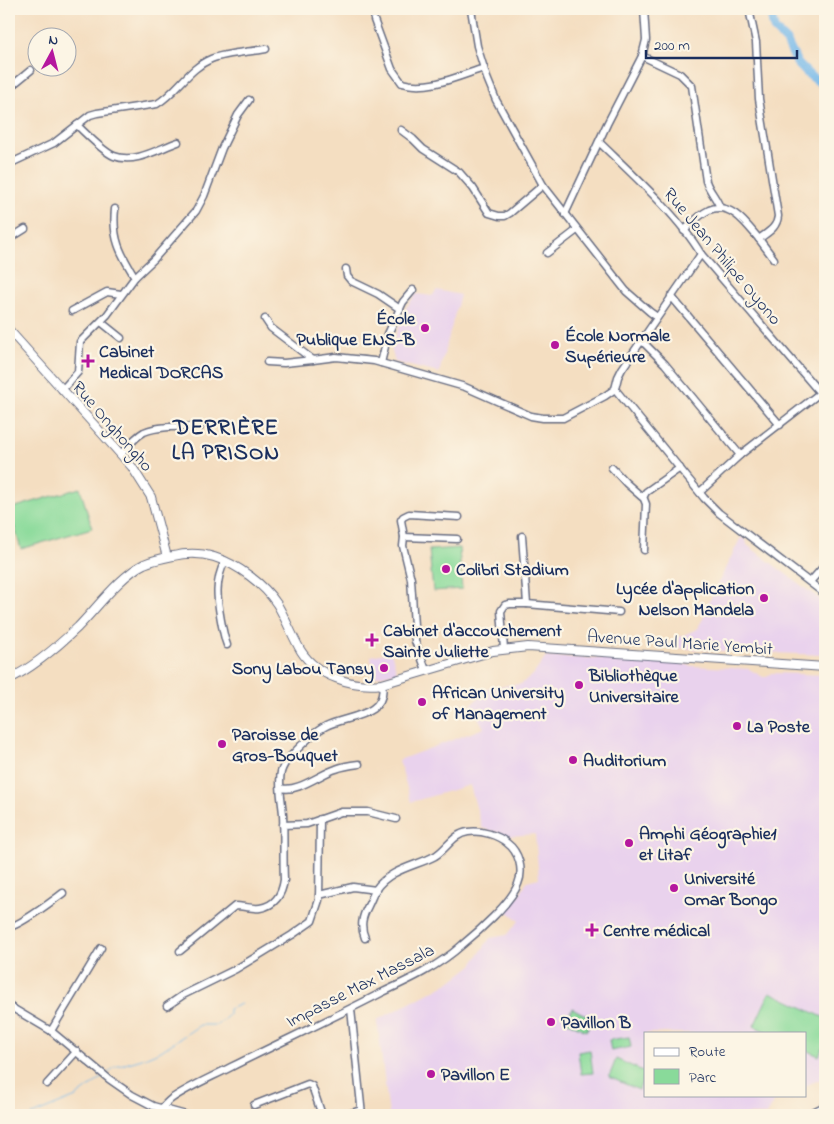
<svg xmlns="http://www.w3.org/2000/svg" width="834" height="1124" viewBox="0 0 834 1124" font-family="'Indie Flower',sans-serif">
<rect width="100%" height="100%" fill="#fcf5e5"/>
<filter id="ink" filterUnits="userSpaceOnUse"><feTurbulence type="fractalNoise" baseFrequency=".02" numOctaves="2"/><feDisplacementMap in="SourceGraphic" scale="10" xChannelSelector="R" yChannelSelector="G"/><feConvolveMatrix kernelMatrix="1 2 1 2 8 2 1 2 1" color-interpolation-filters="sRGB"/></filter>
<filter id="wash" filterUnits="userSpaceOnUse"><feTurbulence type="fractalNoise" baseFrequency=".0096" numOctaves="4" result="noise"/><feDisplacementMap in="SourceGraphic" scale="20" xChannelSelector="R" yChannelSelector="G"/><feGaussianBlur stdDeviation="1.12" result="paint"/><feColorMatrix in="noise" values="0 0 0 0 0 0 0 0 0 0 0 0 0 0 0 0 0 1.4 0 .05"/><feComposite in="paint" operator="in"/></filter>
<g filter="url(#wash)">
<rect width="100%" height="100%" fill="#f4dec1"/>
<g fill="#e9d2ed">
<polygon points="437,290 460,295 439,373 395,362 391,348 406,308 416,294 432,296"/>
<polygon points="741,537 746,540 747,545 825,603 825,655 723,651 678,648 677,638 697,629 704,617 703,614"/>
<polygon points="391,652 397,672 373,677 371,656"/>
<polygon points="546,657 665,660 692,666 749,669 763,677 767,677 771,673 825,675 825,1077 805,1086 805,1033 645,1033 645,1095 785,1095 774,1101 767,1115 389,1115 377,1020 450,982 472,965 490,938 507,935 519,921 506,910 520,894 527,881 539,878 535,834 509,836 482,828 470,785 411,802 399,760 484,728 471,705 490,687 521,684 533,675"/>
</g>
<g fill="#89da9a" stroke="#52847c">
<polygon points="80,488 92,528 21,549 9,509"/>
<polygon points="459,548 462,589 433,591 429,550"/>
<polygon points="770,992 825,1018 825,1042 819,1056 805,1050 805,1033 769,1033 754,1026"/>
<polygon points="572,1008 593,1019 586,1031 566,1021"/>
<polygon points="629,1037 631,1047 611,1051 609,1040"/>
<polygon points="590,1050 593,1073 581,1074 578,1052"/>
<polygon points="616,1059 645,1072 639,1090 609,1077"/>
</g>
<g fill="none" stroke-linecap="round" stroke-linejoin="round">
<g stroke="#75b8ea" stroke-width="1">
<polyline points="108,1073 115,1067 142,1059 161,1051 200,1025 217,1025 229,1015 229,1009 241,1004"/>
<polyline points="32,1115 76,1097 103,1077"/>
</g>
<polyline stroke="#75b8ea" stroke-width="9" points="770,9 774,29 787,42 797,63 808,74 821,83"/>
</g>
</g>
<g filter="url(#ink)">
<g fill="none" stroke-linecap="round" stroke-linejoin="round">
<g stroke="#676c81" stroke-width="9">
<g id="minor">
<polyline points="471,9 477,46 487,78 496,100 543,185 626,291 650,312 657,317"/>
<path d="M374 20 392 69 402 83C428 91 459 76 484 68"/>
<path d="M642 56 680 74 692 86 706 181C709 191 717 198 720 208"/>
<polyline points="9,88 31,70"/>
<path d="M77 125C85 133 104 152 114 156 135 164 158 149 178 142"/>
<polyline points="401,130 413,139 423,149 459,172 473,188 489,213 499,216 505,216 510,213 543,185"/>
<path d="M599 142C632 174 678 215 701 254L820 393"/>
<path d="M9 164 54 143 90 115 97 113 157 104C177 92 189 68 211 59 226 53 250 52 266 49"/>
<path d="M115 209C112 238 120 253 135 277"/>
<polyline points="565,214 607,124 642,56 646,40 644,9"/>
<path d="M684 231C691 224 700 214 709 210 731 201 747 225 759 239 768 232 777 228 778 216L759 99 756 42 749 9"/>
<polyline points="9,239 25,229"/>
<polyline points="759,239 774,259"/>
<polyline points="547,253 577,230"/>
<polyline points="346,269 347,276 351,281 378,294 400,309"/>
<polyline points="671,296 780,425"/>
<polyline points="72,311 107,292 121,294"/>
<polyline points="265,319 271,328 313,360 336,357 374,361 465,387 531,416 543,418 563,418 605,396 615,389"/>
<polyline points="101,322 121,338"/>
<polyline points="642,341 665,364 740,455"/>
<polyline points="267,362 284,363 313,360"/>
<polyline points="381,363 388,334 403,302 413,290"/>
<polyline points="615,389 704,498 719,513 825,594"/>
<polyline points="615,389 618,377 622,369 701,254"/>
<polyline points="62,390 78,372 80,342 107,315 135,277 154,259 196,211 204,196 222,148 238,115 249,100"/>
<path d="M121 454C128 446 135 437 144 432 160 425 182 427 200 427"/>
<polyline points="612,468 626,483 642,497"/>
<polyline points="700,492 740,455 825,389"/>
<polyline points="644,496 646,492 680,468"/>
<polyline points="522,536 527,604"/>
<polyline points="404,537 457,539"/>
<polyline points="644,550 646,504 644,499"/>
<path d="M225 561C213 584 218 603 222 626 224 634 224 638 227 645"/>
<polyline points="810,582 825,565"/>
<polyline points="504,649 501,611 505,605 510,604 527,604 619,612"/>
<polyline points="426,670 415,641 411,579 403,546 404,537 401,520 403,517 409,514 459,517"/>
<path d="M281 788C297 793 320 774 336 769 343 766 351 765 359 764"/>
<polyline points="283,825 307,824 341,812 368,812 396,819"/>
<polyline points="319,895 353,887 376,890"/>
<path d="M9 927C21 925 52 901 63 893"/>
<path d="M180 951 235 906C243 906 252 909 260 908 275 906 282 894 284 880 283 858 284 836 283 814 282 801 278 785 281 772 283 766 287 760 291 756 301 745 314 732 326 726 345 716 388 717 382 684"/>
<polyline points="9,1006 51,1031 109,1079 132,1095 153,1106 186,1115"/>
<polyline points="167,1006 183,995 236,969 292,935 312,921 319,900 320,819"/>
<polyline points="351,1009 362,1115"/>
<polyline points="51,1031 101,948"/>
<polyline points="47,1084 77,1051"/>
<polyline points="254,1105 308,1084 312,1086 322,1115"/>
<path d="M155 1115C160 1110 165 1104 171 1099 190 1086 212 1077 231 1067 281 1042 331 1019 381 993 409 980 439 966 462 945 478 932 511 903 518 884 524 870 519 852 507 843 498 835 481 830 468 832 453 834 447 849 435 856 416 866 390 869 376 889 373 894 371 900 368 906 362 917 360 926 365 938"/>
<polyline points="345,1115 361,1110"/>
<polyline points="807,1115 825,1106"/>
</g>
</g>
<g stroke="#676c81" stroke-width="10">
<g id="major">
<polyline points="9,330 132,467 151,497 167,557"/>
<path d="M9 679C34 667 58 646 78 627 96 609 121 575 144 564 153 560 163 558 173 556 186 553 201 553 214 557 237 564 264 584 277 604 286 619 292 636 301 651 317 676 353 688 382 684L493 651 528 647 825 667"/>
</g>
</g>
<use href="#minor" stroke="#fff" stroke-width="6"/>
<use href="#major" stroke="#fff" stroke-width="8"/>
</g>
</g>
<g fill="#b5179e" stroke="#fcf5e5" stroke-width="2">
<circle cx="425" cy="328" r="5"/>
<circle cx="555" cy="345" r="5"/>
<path d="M85.5 353.5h5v5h5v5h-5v5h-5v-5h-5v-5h5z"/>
<circle cx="446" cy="569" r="5"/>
<circle cx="764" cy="598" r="5"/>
<path d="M369.5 632.5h5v5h5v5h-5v5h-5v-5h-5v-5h5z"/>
<circle cx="384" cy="668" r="5"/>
<circle cx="579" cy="685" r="5"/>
<circle cx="422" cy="702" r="5"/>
<circle cx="737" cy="726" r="5"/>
<circle cx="222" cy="744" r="5"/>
<circle cx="573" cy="760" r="5"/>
<circle cx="629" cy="843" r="5"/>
<circle cx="674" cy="888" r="5"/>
<path d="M589.5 922.5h5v5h5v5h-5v5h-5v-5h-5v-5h5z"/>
<circle cx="551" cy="1022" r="5"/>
<circle cx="431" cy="1074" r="5"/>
</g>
<g text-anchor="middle" stroke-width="4.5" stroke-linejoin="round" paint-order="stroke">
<g font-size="18" fill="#1b2f5e" stroke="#fcf5e5">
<text transform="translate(723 256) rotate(50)" y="6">Rue Jean Philipe Oyono</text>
<text transform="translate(113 426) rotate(49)" y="6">Rue Onghongho</text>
<text transform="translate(680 642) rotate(4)" y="6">Avenue Paul Marie Yembit</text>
<text transform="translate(360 985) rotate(-27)" y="6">Impasse Max Massala</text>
</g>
<g font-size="18" font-weight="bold" fill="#1b2f5e" stroke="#fcf5e5" text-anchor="start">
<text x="415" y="324" text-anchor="end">École<tspan x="415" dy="21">Publique ENS-B</tspan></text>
<text x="565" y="341">École Normale<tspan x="565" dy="21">Supérieure</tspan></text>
<text x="99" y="357">Cabinet<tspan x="99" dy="21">Medical DORCAS</tspan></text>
<text x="456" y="575">Colibri Stadium</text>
<text x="754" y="594" text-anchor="end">Lycée d'application<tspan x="754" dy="21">Nelson Mandela</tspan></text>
<text x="383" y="636">Cabinet d'accouchement<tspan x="383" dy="21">Sainte Juliette</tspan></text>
<text x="374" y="674" text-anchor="end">Sony Labou Tansy</text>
<text x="589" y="681">Bibliothèque<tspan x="589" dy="21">Universitaire</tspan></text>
<text x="432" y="698">African University<tspan x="432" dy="21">of Management</tspan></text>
<text x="747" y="732">La Poste</text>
<text x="232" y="740">Paroisse de<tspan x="232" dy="21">Gros-Bouquet</tspan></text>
<text x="583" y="766">Auditorium</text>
<text x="639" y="839">Amphi Géographie1<tspan x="639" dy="21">et Litaf</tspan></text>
<text x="684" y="884">Université<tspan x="684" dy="21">Omar Bongo</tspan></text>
<text x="603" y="936">Centre médical</text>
<text x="561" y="1028">Pavillon B</text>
<text x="441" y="1080">Pavillon E</text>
</g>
<g font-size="22" font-weight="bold" letter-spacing="1" fill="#1b2f5e" stroke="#fcf5e5">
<text x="226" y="434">DERRIÈRE<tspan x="226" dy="25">LA PRISON</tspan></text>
</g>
</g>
<rect width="834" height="1124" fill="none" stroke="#fcf5e5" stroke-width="30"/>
<rect x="644" y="1032" width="162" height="65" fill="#fcf5e5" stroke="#a2a6af"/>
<rect x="654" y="1048" width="25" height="8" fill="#ffffff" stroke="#a2a6af"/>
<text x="689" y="1056" font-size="15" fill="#1b2f5e">Route</text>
<rect x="654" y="1069" width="25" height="15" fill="#89da9a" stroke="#a2a6af"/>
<text x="689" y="1082" font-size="15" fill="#1b2f5e">Parc</text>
<g transform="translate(52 52) rotate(7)"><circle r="24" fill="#fcf5e5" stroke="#a2a6af"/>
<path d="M0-4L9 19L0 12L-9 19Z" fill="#b5179e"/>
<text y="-8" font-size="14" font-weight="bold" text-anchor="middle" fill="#1b2f5e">N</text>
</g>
<path d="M646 50v8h151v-8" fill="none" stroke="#1b2f5e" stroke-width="2.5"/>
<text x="654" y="50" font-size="15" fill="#1b2f5e" stroke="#fcf5e5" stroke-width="4" paint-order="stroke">200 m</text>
</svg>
